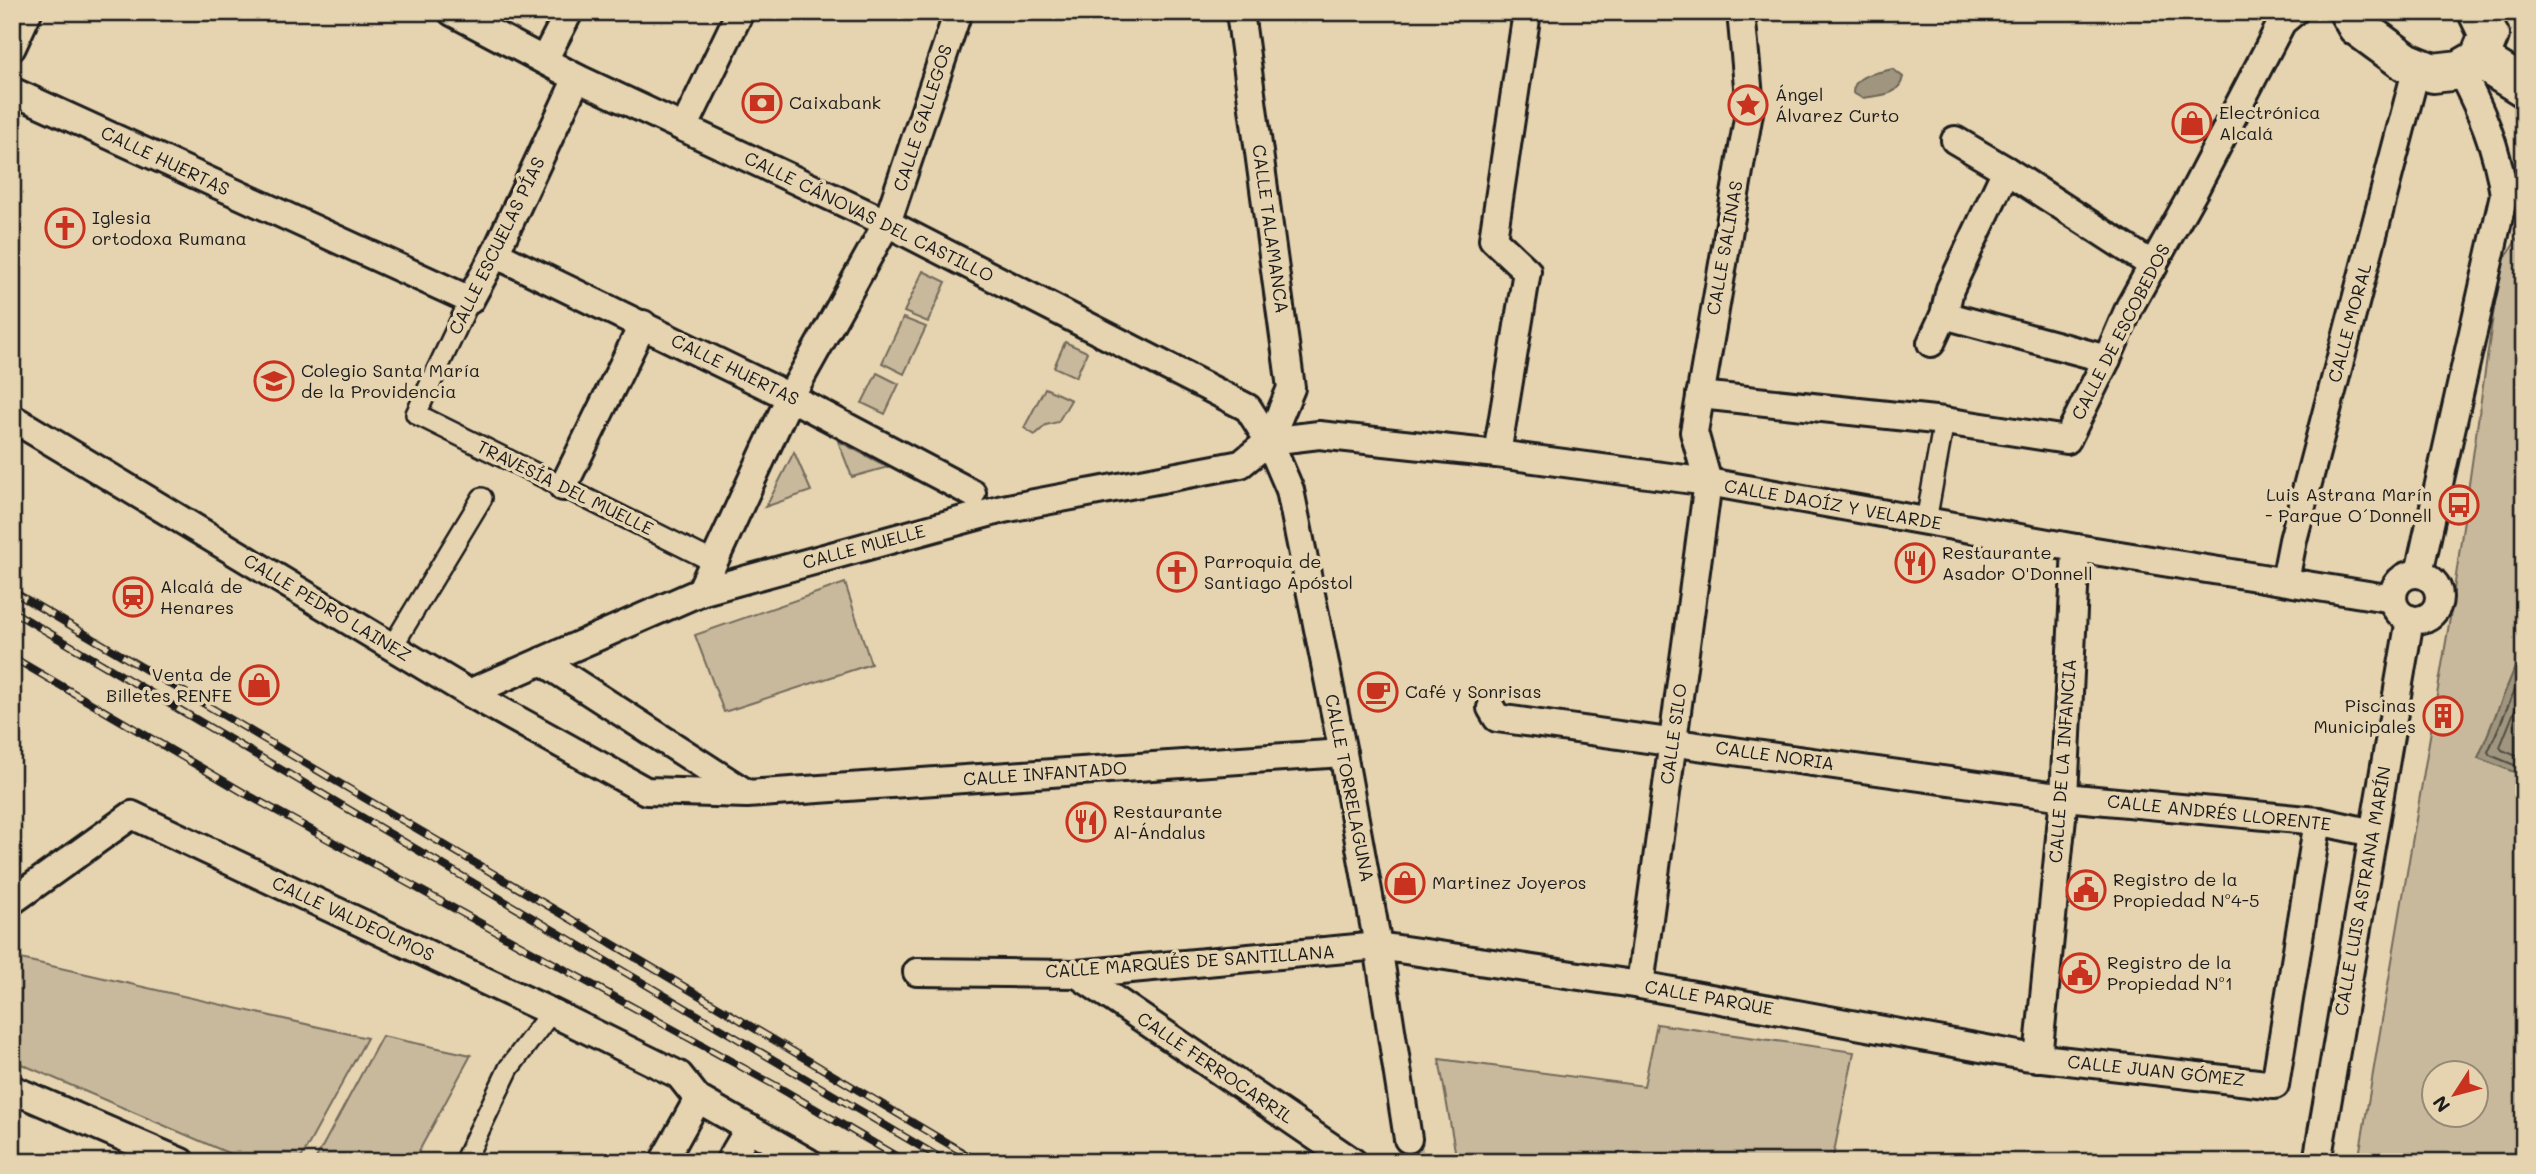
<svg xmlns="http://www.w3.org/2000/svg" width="2536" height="1174" viewBox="0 0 2536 1174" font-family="Mali,sans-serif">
<rect width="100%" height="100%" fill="#e6d4b1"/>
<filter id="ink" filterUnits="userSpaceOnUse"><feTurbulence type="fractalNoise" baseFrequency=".0143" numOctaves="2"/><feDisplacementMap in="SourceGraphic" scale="14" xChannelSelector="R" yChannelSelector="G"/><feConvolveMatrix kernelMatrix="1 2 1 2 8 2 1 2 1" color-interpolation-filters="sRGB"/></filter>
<g filter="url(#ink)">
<g fill="#c9b99c" stroke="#726a5c" stroke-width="2" fill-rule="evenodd">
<path d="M2524 228V1162H2358L2450 618 2500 266ZM2434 1072H2476V1114H2434Z"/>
<polygon points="923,271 946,282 928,322 904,312"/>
<polygon points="903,318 926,327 904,374 882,363"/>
<polygon points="1065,342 1087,352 1076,377 1054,367"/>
<polygon points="877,373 899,384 885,414 862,403"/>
<polygon points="1045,388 1071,400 1058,422 1046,425 1035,435 1024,428"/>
<polygon points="838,441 842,443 888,467 852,477"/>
<polygon points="794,452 811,491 765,507 768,503"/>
<polygon points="845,583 871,664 724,712 695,635"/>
<polygon points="12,957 367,1038 299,1162 249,1162 12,1060"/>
<polygon points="1657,1024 1854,1052 1832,1162 1457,1162 1439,1059 1644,1086"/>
<polygon points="382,1036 471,1055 413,1162 314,1162"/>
</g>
<g fill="#a0957e" stroke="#6b6557" stroke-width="2">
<path d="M1893 69 1903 77C1899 97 1879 95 1862 98L1853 93C1853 74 1878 73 1893 69Z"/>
<polygon points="2518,660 2524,663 2524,776 2478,758"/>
</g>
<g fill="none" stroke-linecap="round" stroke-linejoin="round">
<g stroke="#514c43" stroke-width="2">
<polyline points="2524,669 2488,752 2490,755 2524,769"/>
<polyline points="2524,687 2500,747 2502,750 2524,759"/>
</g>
<polyline stroke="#beaf93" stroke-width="26" stroke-dasharray="26 13" stroke-linecap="butt" points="1408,1139 1412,1162"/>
<g stroke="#1c1c1c" stroke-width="24">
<g id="pedestrian">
<polyline points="470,300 416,414 714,562"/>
<polyline points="1926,521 1944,421"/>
<polyline points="392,647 482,498"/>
<polyline points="464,1162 509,1068 551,1012"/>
</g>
</g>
<g stroke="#1c1c1c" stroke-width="32">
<g id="minor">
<polyline points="452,12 577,78 887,223 1248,408 1269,441 1290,490 1343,753 1378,946 1408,1139"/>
<polyline points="12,47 28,12"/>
<polyline points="544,60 569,12"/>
<polyline points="12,91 470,300 495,254 577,78"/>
<polyline points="684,128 740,12"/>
<polyline points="1955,140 2006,170 2154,266"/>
<polyline points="495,254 790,397 972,493"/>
<polyline points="1944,315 2107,359"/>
<polyline points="1931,343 1944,315 1950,289 2006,170"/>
<polyline points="1700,395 1944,421 2067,440 2107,359 2130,306 2194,191 2282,22 2294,12"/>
<polyline points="12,418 469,693 646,791 747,794 1343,753"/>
<polyline points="1269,441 1319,435 1497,454 1708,482 2076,548 2393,599"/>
<polyline points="1497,454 1527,271 1493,239 1527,12"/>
<polyline points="563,487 643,324"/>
<path d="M2419 573 2504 194C2496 144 2483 115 2460 70"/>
<circle cx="2416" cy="597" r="23"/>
<polyline points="2285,581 2293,540 2417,67"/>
<polyline points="700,592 790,397 887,223 958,12"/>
<polyline points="542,661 746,793"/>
<polyline points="469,693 700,592 1003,509 1241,464 1269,441 1291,388 1240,12"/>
<polyline points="1491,708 1497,718 2064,797 2318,821 2373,833"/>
<polyline points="12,901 132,815 551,1012 679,1075 698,1099 808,1162"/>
<polyline points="917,972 1077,974 1378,946 1640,985 2024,1056 2275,1085 2318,821"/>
<polyline points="1077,974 1353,1162"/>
<polyline points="1640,985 1708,482 1694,432 1750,107 1741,12"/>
<polyline points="2038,1058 2064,797 2076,548"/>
<polyline points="12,1089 181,1162"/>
<polyline points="663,1162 698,1099"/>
<polyline points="729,1162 749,1128"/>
<polyline points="2317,1162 2410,619"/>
</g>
</g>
<g stroke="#1c1c1c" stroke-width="44">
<g id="primary">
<polyline points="2349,12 2357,26 2406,62 2433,73 2460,70 2479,59 2489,35 2478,12"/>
<polyline points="2479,59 2524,87"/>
</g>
</g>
<use href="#pedestrian" stroke="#e6d4b1" stroke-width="19"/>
<use href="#minor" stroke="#e6d4b1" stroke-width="26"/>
<use href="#primary" stroke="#e6d4b1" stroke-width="38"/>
<g stroke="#1c1c1c" stroke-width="8">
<g id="rail">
<polyline points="12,591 569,918 979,1162"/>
<polyline points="12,611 947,1162"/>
<polyline points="12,657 246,794 778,1087 906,1162"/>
</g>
</g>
<use href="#rail" stroke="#e6d4b1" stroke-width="5" stroke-dasharray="16" stroke-linecap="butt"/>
</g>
</g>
<defs>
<g id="bank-ring" transform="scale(2.0125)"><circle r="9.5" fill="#e6d4b1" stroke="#c8321e" stroke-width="1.5"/><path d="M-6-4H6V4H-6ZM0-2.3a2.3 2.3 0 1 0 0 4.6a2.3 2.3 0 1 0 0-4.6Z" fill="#c8321e"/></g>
<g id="sight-ring" transform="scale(2.0125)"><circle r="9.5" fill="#e6d4b1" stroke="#c8321e" stroke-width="1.5"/><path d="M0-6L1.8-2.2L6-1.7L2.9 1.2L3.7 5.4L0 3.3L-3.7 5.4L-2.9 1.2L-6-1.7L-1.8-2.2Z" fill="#c8321e"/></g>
<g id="shop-ring" transform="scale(2.0125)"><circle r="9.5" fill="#e6d4b1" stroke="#c8321e" stroke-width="1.5"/><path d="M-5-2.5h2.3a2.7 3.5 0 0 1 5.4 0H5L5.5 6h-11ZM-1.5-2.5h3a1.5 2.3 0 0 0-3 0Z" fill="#c8321e"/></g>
<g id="church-ring" transform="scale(2.0125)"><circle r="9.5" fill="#e6d4b1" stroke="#c8321e" stroke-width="1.5"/><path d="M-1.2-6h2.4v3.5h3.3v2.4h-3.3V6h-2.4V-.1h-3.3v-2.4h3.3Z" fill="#c8321e"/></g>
<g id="school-ring" transform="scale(2.0125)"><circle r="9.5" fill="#e6d4b1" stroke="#c8321e" stroke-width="1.5"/><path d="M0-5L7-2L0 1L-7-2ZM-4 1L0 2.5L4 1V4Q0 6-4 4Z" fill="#c8321e"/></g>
<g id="bus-ring" transform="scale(2.0125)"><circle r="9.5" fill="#e6d4b1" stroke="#c8321e" stroke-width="1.5"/><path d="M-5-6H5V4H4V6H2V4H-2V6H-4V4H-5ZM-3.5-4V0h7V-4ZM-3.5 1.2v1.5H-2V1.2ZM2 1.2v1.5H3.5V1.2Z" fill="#c8321e"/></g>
<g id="restaurant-ring" transform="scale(2.0125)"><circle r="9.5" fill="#e6d4b1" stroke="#c8321e" stroke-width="1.5"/><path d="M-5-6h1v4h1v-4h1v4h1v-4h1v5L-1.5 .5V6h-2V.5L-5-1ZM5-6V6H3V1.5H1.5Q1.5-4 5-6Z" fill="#c8321e"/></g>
<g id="station-ring" transform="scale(2.0125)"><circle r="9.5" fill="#e6d4b1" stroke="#c8321e" stroke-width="1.5"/><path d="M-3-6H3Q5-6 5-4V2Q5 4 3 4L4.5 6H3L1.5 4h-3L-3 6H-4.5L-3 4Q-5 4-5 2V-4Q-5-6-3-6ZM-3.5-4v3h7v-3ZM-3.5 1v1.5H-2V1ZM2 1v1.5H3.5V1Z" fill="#c8321e"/></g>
<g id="cafe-ring" transform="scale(2.0125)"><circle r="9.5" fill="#e6d4b1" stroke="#c8321e" stroke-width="1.5"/><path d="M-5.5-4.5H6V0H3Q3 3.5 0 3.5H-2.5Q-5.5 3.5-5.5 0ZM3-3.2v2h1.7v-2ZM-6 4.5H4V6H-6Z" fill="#c8321e"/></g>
<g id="building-ring" transform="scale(2.0125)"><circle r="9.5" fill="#e6d4b1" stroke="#c8321e" stroke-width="1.5"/><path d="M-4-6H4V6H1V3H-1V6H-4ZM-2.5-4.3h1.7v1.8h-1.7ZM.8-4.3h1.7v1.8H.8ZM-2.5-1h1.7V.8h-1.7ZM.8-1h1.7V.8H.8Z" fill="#c8321e"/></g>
<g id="civic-ring" transform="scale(2.0125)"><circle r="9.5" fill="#e6d4b1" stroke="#c8321e" stroke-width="1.5"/><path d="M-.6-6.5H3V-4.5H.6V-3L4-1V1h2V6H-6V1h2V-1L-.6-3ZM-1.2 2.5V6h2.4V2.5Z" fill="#c8321e"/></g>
</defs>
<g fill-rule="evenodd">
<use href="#bank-ring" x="762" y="103"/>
<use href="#sight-ring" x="1748" y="105"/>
<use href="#shop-ring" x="2192" y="123"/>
<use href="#church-ring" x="65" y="228"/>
<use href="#school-ring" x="274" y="381"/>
<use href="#bus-ring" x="2459" y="505"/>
<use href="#restaurant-ring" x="1915" y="563"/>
<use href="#church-ring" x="1177" y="572"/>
<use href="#station-ring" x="133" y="597"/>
<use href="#shop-ring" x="259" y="685"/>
<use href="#cafe-ring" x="1378" y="692"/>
<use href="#building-ring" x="2443" y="716"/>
<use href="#restaurant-ring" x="1086" y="822"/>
<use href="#shop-ring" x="1405" y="883"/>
<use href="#civic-ring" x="2086" y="890"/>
<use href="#civic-ring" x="2080" y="973"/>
</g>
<g text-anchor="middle" stroke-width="7" stroke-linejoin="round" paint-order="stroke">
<g font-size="18" fill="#1c1c1c" stroke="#e6d4b1" text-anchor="start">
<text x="1775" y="101">Ángel<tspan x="1775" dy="21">Álvarez Curto</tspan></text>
<text x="789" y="109">Caixabank</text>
<text x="2219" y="119">Electrónica<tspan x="2219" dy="21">Alcalá</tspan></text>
<text x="92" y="224">Iglesia<tspan x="92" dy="21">ortodoxa Rumana</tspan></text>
<text x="301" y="377">Colegio Santa María<tspan x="301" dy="21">de la Providencia</tspan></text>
<text x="2432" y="501" text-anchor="end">Luis Astrana Marín<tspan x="2432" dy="21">- Parque O´Donnell</tspan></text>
<text x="1942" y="559">Restaurante<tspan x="1942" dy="21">Asador O'Donnell</tspan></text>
<text x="1204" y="568">Parroquia de<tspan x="1204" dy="21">Santiago Apóstol</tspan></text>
<text x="160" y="593">Alcalá de<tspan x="160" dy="21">Henares</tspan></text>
<text x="232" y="681" text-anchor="end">Venta de<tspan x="232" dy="21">Billetes RENFE</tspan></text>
<text x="1405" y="698">Café y Sonrisas</text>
<text x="2416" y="712" text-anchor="end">Piscinas<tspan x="2416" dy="21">Municipales</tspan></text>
<text x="1113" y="818">Restaurante<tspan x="1113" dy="21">Al-Ándalus</tspan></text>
<text x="2113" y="886">Registro de la<tspan x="2113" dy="21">Propiedad Nº4-5</tspan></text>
<text x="1432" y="889">Martinez Joyeros</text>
<text x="2107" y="969">Registro de la<tspan x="2107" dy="21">Propiedad Nº1</tspan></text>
</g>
<g font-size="18" fill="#1c1c1c" stroke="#e6d4b1">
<text transform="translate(923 118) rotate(-72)" y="6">CALLE GALLEGOS</text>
<text transform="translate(165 161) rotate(25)" y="6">CALLE HUERTAS</text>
<text transform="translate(869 217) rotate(26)" y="6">CALLE CÁNOVAS DEL CASTILLO</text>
<text transform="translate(1270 229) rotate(82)" y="6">CALLE TALAMANCA</text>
<text transform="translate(497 246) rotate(-64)" y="6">CALLE ESCUELAS PÍAS</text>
<text transform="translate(1725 248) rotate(-80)" y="6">CALLE SALINAS</text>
<text transform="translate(2350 323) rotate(-75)" y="6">CALLE MORAL</text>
<text transform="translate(2121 332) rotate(-63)" y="6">CALLE DE ESCOBEDOS</text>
<text transform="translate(735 370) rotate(26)" y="6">CALLE HUERTAS</text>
<text transform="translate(565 488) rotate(26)" y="6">TRAVESÍA DEL MUELLE</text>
<text transform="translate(1833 505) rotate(10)" y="6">CALLE DAOÍZ Y VELARDE</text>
<text transform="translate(864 547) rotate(-15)" y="6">CALLE MUELLE</text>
<text transform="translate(327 608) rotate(31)" y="6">CALLE PEDRO LAINEZ</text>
<text transform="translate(1674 734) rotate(-82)" y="6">CALLE SILO</text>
<text transform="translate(1775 756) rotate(8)" y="6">CALLE NORIA</text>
<text transform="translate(2063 761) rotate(-86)" y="6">CALLE DE LA INFANCIA</text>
<text transform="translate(1045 774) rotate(-4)" y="6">CALLE INFANTADO</text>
<text transform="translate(1349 788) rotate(79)" y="6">CALLE TORRELAGUNA</text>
<text transform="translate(2219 813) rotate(6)" y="6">CALLE ANDRÉS LLORENTE</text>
<text transform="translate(2363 891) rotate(-80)" y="6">CALLE LUIS ASTRANA MARÍN</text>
<text transform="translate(353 919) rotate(25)" y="6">CALLE VALDEOLMOS</text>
<text transform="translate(1190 962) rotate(-4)" y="6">CALLE MARQUÉS DE SANTILLANA</text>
<text transform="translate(1709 998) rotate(10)" y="6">CALLE PARQUE</text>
<text transform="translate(1215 1068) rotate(34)" y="6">CALLE FERROCARRIL</text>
<text transform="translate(2156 1071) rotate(6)" y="6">CALLE JUAN GÓMEZ</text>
</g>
</g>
<rect width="2536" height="1174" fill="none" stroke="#e6d4b1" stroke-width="42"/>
<rect x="21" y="21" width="2494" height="1132" fill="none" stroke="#1c1c1c" stroke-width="2.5" filter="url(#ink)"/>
<g transform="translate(2455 1094) rotate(234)"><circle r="33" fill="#e6d4b1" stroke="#958a75" stroke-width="2"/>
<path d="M0-5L12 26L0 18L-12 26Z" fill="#c8321e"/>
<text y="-10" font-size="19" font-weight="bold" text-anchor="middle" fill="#1c1c1c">N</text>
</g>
</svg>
